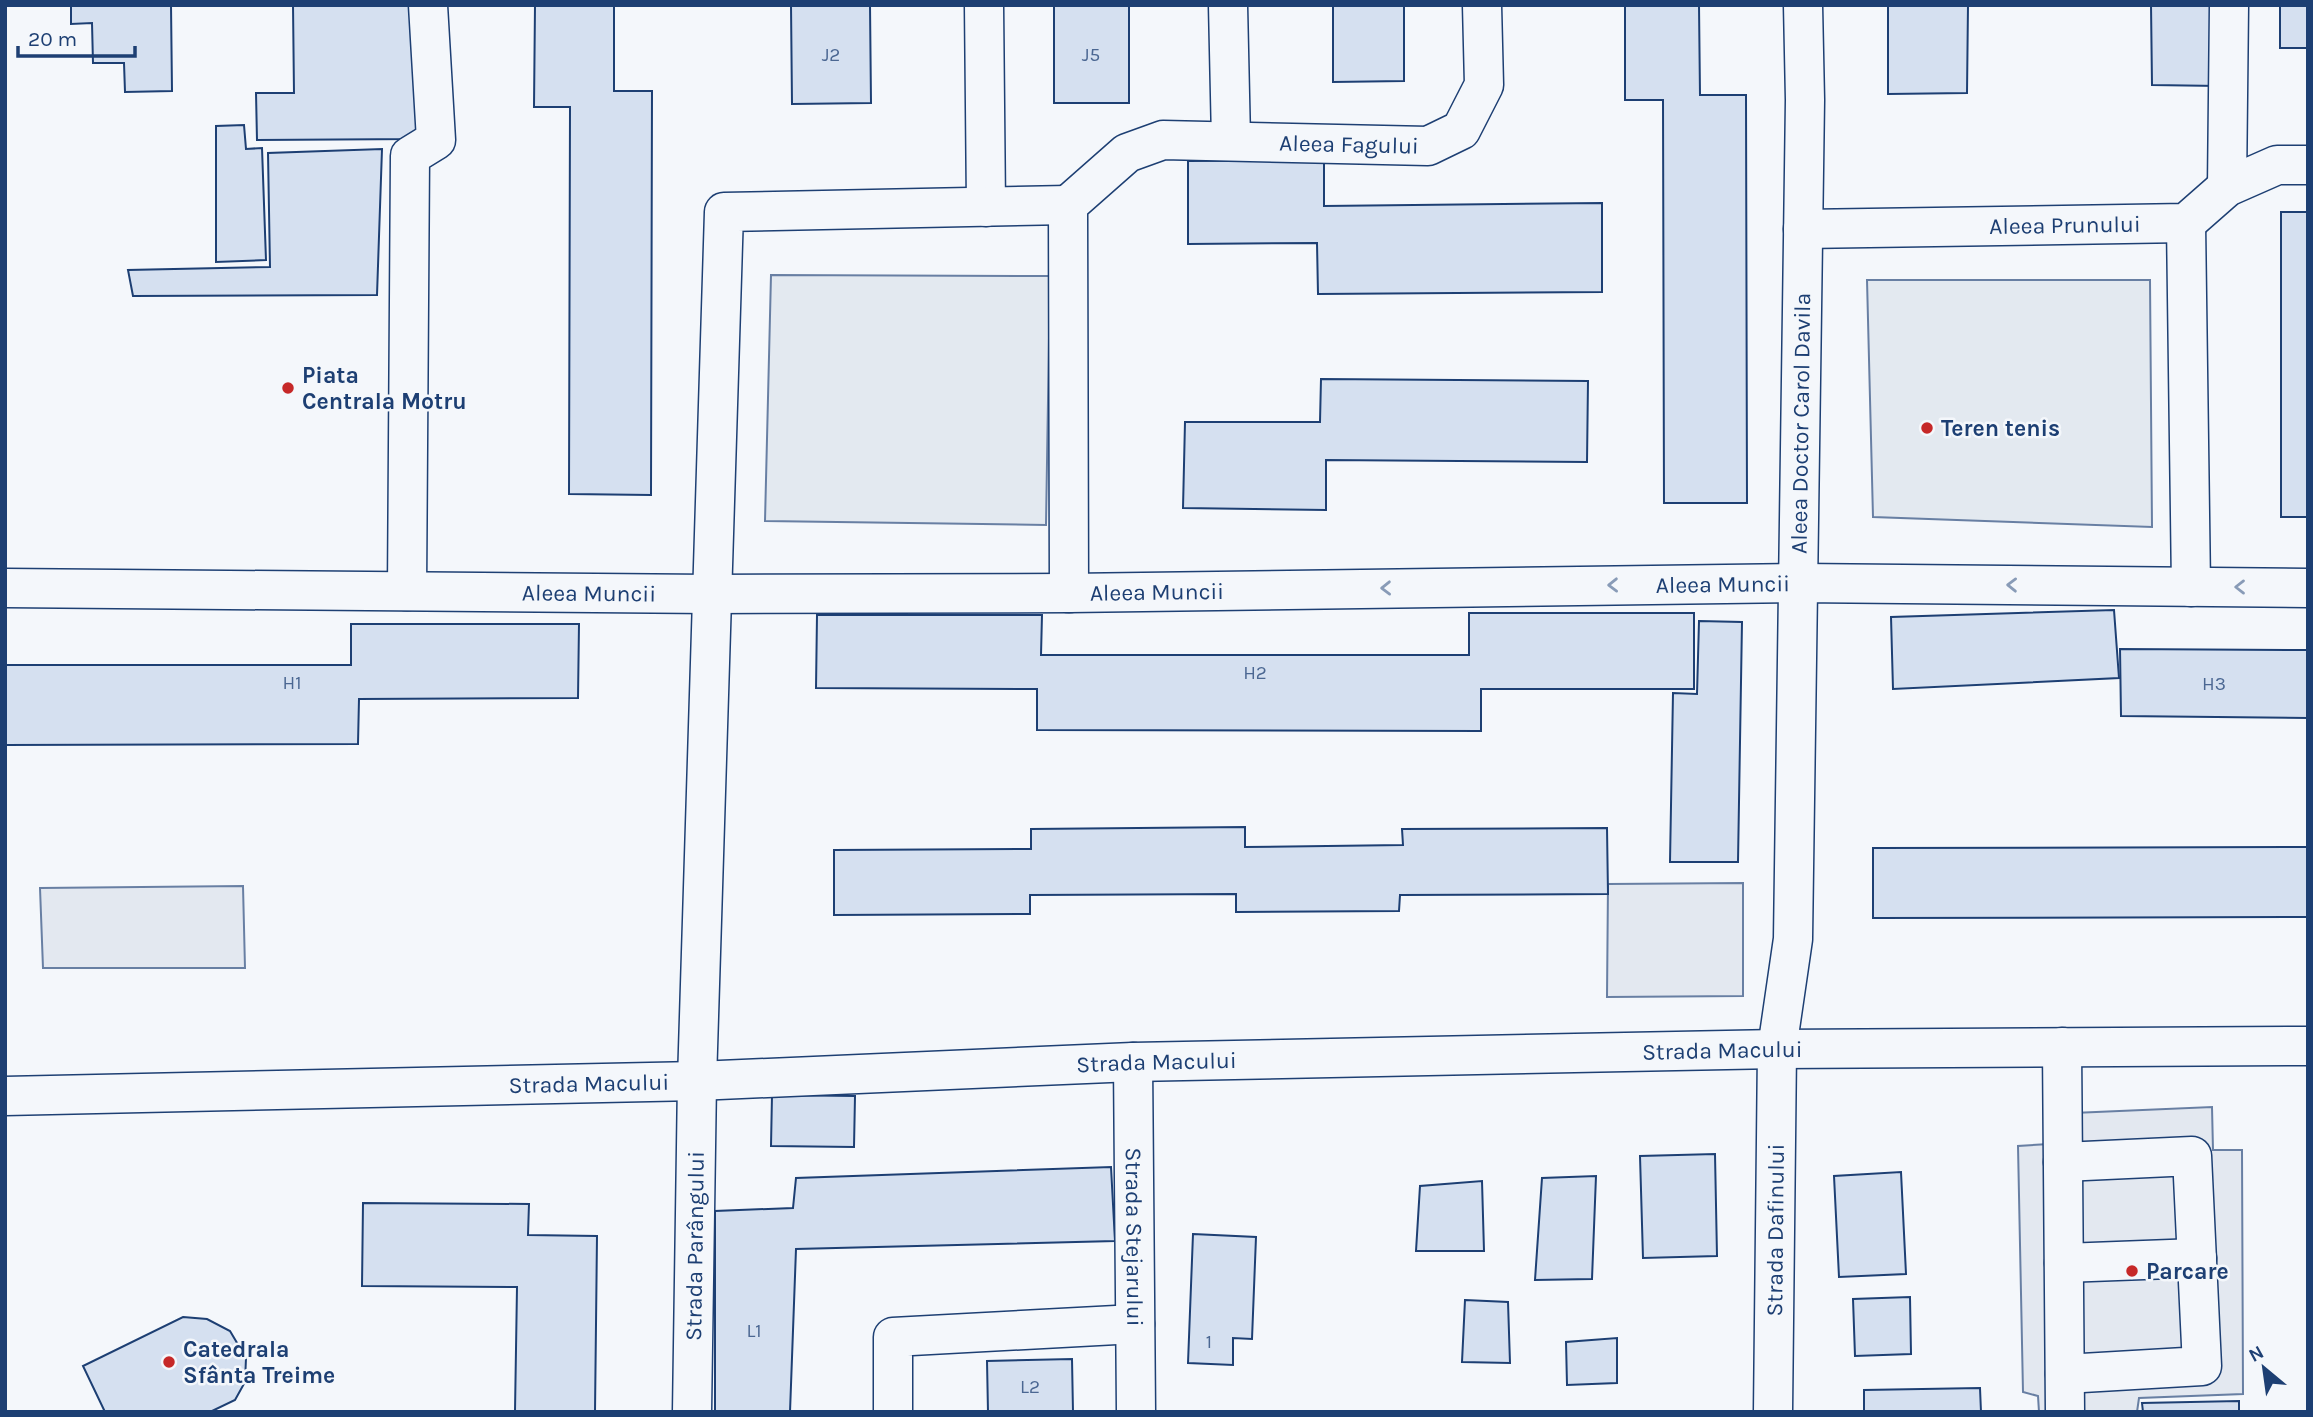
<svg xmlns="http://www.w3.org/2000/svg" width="2313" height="1417" viewBox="0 0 2313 1417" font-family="Karla,sans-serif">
<rect width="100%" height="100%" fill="#f4f7fb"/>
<g fill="#e3e9f0" stroke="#687fa3" stroke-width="2">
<polygon points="771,275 1050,276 1046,525 765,521"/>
<polygon points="1867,280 2150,280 2152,527 1873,517"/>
</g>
<g fill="#e3e8f0" stroke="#687fa3" stroke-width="2">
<polygon points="1743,883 1743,996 1607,997 1608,884"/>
<polygon points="243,886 245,968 43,968 40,888"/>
<polygon points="2212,1107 2213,1150 2242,1150 2243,1394 2139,1398 2137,1412 2039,1412 2038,1396 2023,1392 2018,1146 2049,1144 2050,1114"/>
</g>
<g fill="#d5e0f0" stroke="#1d3f73" stroke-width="2">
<polygon points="71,5 171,5 172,91 125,92 124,63 93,63 92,23 71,24"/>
<polygon points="293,5 417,5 418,139 257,140 256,93 294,93"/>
<polygon points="535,5 614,5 614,91 652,91 651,495 569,494 570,107 534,107"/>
<polygon points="791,5 870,5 871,103 792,104"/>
<rect x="1054" y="5" width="75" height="98"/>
<polygon points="1333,5 1404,5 1404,81 1333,82"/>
<polygon points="1625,5 1699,5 1700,95 1746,95 1747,503 1664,503 1663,100 1625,100"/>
<polygon points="1888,5 1968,5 1967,93 1888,94"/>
<polygon points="2151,5 2219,5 2219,86 2152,85"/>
<rect x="2280" y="5" width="28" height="43"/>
<polygon points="244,125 246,149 262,148 266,260 216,262 216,126"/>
<polygon points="382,149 377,295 133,296 128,270 270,267 268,153"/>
<polygon points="1324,160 1324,206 1602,203 1602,292 1318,294 1317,243 1188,244 1188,161"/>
<rect x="2281" y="212" width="27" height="305"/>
<polygon points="1321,379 1588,381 1587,462 1326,460 1326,510 1183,508 1185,422 1320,422"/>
<polygon points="2114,610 2119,678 1893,689 1891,617"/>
<polygon points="1469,613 1694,613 1694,689 1481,689 1481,731 1037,730 1037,689 816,688 817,615 1042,615 1041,655 1469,655"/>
<polygon points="1699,621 1742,622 1738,862 1670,862 1673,693 1697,694"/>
<polygon points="351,624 579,624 578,698 359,699 358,744 5,745 5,665 351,665"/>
<polygon points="2120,649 2308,650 2308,718 2121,716"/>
<polygon points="1245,827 1245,847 1403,845 1402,829 1607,828 1608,894 1400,895 1399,911 1236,912 1236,894 1030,895 1030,914 834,915 834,850 1031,849 1031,829"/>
<polygon points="2308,847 2308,917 1873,918 1873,848"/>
<polygon points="772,1095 855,1096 854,1147 771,1146"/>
<polygon points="1715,1154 1717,1256 1643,1258 1640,1156"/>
<polygon points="1111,1167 1115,1241 796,1249 790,1412 715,1412 715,1211 793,1208 796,1178"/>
<polygon points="1901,1172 1906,1274 1839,1277 1834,1176"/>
<polygon points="1596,1176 1592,1279 1535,1280 1542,1178"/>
<polygon points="1482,1181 1484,1251 1416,1251 1420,1186"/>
<polygon points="363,1203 529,1204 528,1235 597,1236 595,1412 515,1412 517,1287 362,1286"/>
<polygon points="1193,1234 1256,1237 1252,1339 1233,1338 1233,1365 1188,1363"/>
<polygon points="1910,1297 1911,1354 1855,1356 1853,1299"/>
<polygon points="1465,1300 1508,1302 1510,1363 1462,1362"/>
<polygon points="183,1317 207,1319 230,1331 246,1358 245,1382 235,1400 210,1412 105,1412 83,1366"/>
<polygon points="1617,1338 1617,1383 1567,1385 1566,1342"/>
<polygon points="1072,1359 1073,1412 988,1412 987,1361"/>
<polygon points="1980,1388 1981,1412 1864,1412 1864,1390"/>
<polygon points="2239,1401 2239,1412 2143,1412 2142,1403"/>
</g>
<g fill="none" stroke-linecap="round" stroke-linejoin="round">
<g stroke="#1d3f73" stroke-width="41">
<g id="minor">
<polyline points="984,5 986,207"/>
<polyline points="1228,5 1231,140"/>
<polyline points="2227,187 2229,5"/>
<polyline points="2186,223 2191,587"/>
<path id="s1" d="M1803 229 2186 223 2227 187 2277 165H2308"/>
<path id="s2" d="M5 588 711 594 1069 593 1799 583 2308 588"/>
<polyline points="407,591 410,156 436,140 428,5"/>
<path id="s3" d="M1069 593 1068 205 1127 153 1163 140 1428 146 1461 130 1484 85 1482 5"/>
<polyline points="2062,1047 2065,1412"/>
<path id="s4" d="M1133 1062 1136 1412"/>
<path id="s5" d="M5 1096 697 1081 1133 1062 1777 1049 2308 1046"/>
<polyline points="2063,1162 2192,1156 2202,1366 2065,1374"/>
<polyline points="2064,1263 2197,1258"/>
<path id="s6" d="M692 1412 697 1081 724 212 1068 205"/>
<polyline points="893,1412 893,1337 1135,1324"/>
<path id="s7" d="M1773 1412 1777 1049 1793 939 1805 100 1803 5"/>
</g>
</g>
<use href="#minor" stroke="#f4f7fb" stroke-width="38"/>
</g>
<defs><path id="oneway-chevron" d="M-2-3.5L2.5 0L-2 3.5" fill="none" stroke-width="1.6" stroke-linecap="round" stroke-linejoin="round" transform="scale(1.75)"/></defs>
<g stroke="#889bb7">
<use href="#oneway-chevron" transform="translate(1613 585) rotate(179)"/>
<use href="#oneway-chevron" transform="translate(2012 585) rotate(-179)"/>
<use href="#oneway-chevron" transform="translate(2240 587) rotate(-180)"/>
<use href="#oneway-chevron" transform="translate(1386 588) rotate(179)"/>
</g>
<g fill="#c62828" stroke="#f4f7fb" stroke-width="2.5">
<circle cx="288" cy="388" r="7"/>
<circle cx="1927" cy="428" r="7"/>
<circle cx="2132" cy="1271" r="7"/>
<circle cx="169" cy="1362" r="7"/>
</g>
<g text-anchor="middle" stroke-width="5" stroke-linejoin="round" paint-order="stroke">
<g font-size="19" fill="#4b6792">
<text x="831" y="61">J2</text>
<text x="1091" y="61">J5</text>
<text x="1255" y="679">H2</text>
<text x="292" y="689">H1</text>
<text x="2214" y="690">H3</text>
<text x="754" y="1337">L1</text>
<text x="1209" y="1348">1</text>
<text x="1030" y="1393">L2</text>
</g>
<g font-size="23" fill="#1d3f73" stroke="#f4f7fb">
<text dy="8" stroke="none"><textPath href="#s3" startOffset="691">Aleea Fagului</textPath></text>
<text dy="8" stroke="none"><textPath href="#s1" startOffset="262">Aleea Prunului</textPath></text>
<text dy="8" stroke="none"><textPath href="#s7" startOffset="990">Aleea Doctor Carol Davila</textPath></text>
<text dy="8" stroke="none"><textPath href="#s2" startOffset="1718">Aleea Muncii</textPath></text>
<text dy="8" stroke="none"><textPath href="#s2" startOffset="1152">Aleea Muncii</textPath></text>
<text dy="8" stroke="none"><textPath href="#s2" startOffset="584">Aleea Muncii</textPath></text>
<text dy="8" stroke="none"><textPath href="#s5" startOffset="1718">Strada Macului</textPath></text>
<text dy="8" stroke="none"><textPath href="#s5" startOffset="1152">Strada Macului</textPath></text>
<text dy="8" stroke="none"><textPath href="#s5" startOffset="584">Strada Macului</textPath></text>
<text dy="8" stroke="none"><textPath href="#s7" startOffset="182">Strada Dafinului</textPath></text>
<text dy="8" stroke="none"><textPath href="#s4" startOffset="175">Strada Stejarului</textPath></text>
<text dy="8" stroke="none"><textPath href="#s6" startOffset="166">Strada Parângului</textPath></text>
</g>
<g font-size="23" font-weight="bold" fill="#1d3f73" stroke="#f4f7fb" text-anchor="start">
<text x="302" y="383">Piata<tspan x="302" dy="26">Centrala Motru</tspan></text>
<text x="1941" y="436">Teren tenis</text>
<text x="2146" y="1279">Parcare</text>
<text x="183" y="1357">Catedrala<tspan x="183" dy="26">Sfânta Treime</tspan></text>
</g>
</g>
<rect width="2313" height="1417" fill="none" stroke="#1d3f73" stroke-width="14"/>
<g transform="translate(2264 1368) rotate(331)" stroke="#f4f7fb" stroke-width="5" paint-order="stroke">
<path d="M0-5L12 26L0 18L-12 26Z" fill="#1d3f73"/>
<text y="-10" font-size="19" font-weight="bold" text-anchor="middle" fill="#1d3f73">N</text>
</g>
<path d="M18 46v10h117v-10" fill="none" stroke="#1d3f73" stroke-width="3.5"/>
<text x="28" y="46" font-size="21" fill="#1d3f73" stroke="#f4f7fb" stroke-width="5" paint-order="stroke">20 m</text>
</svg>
